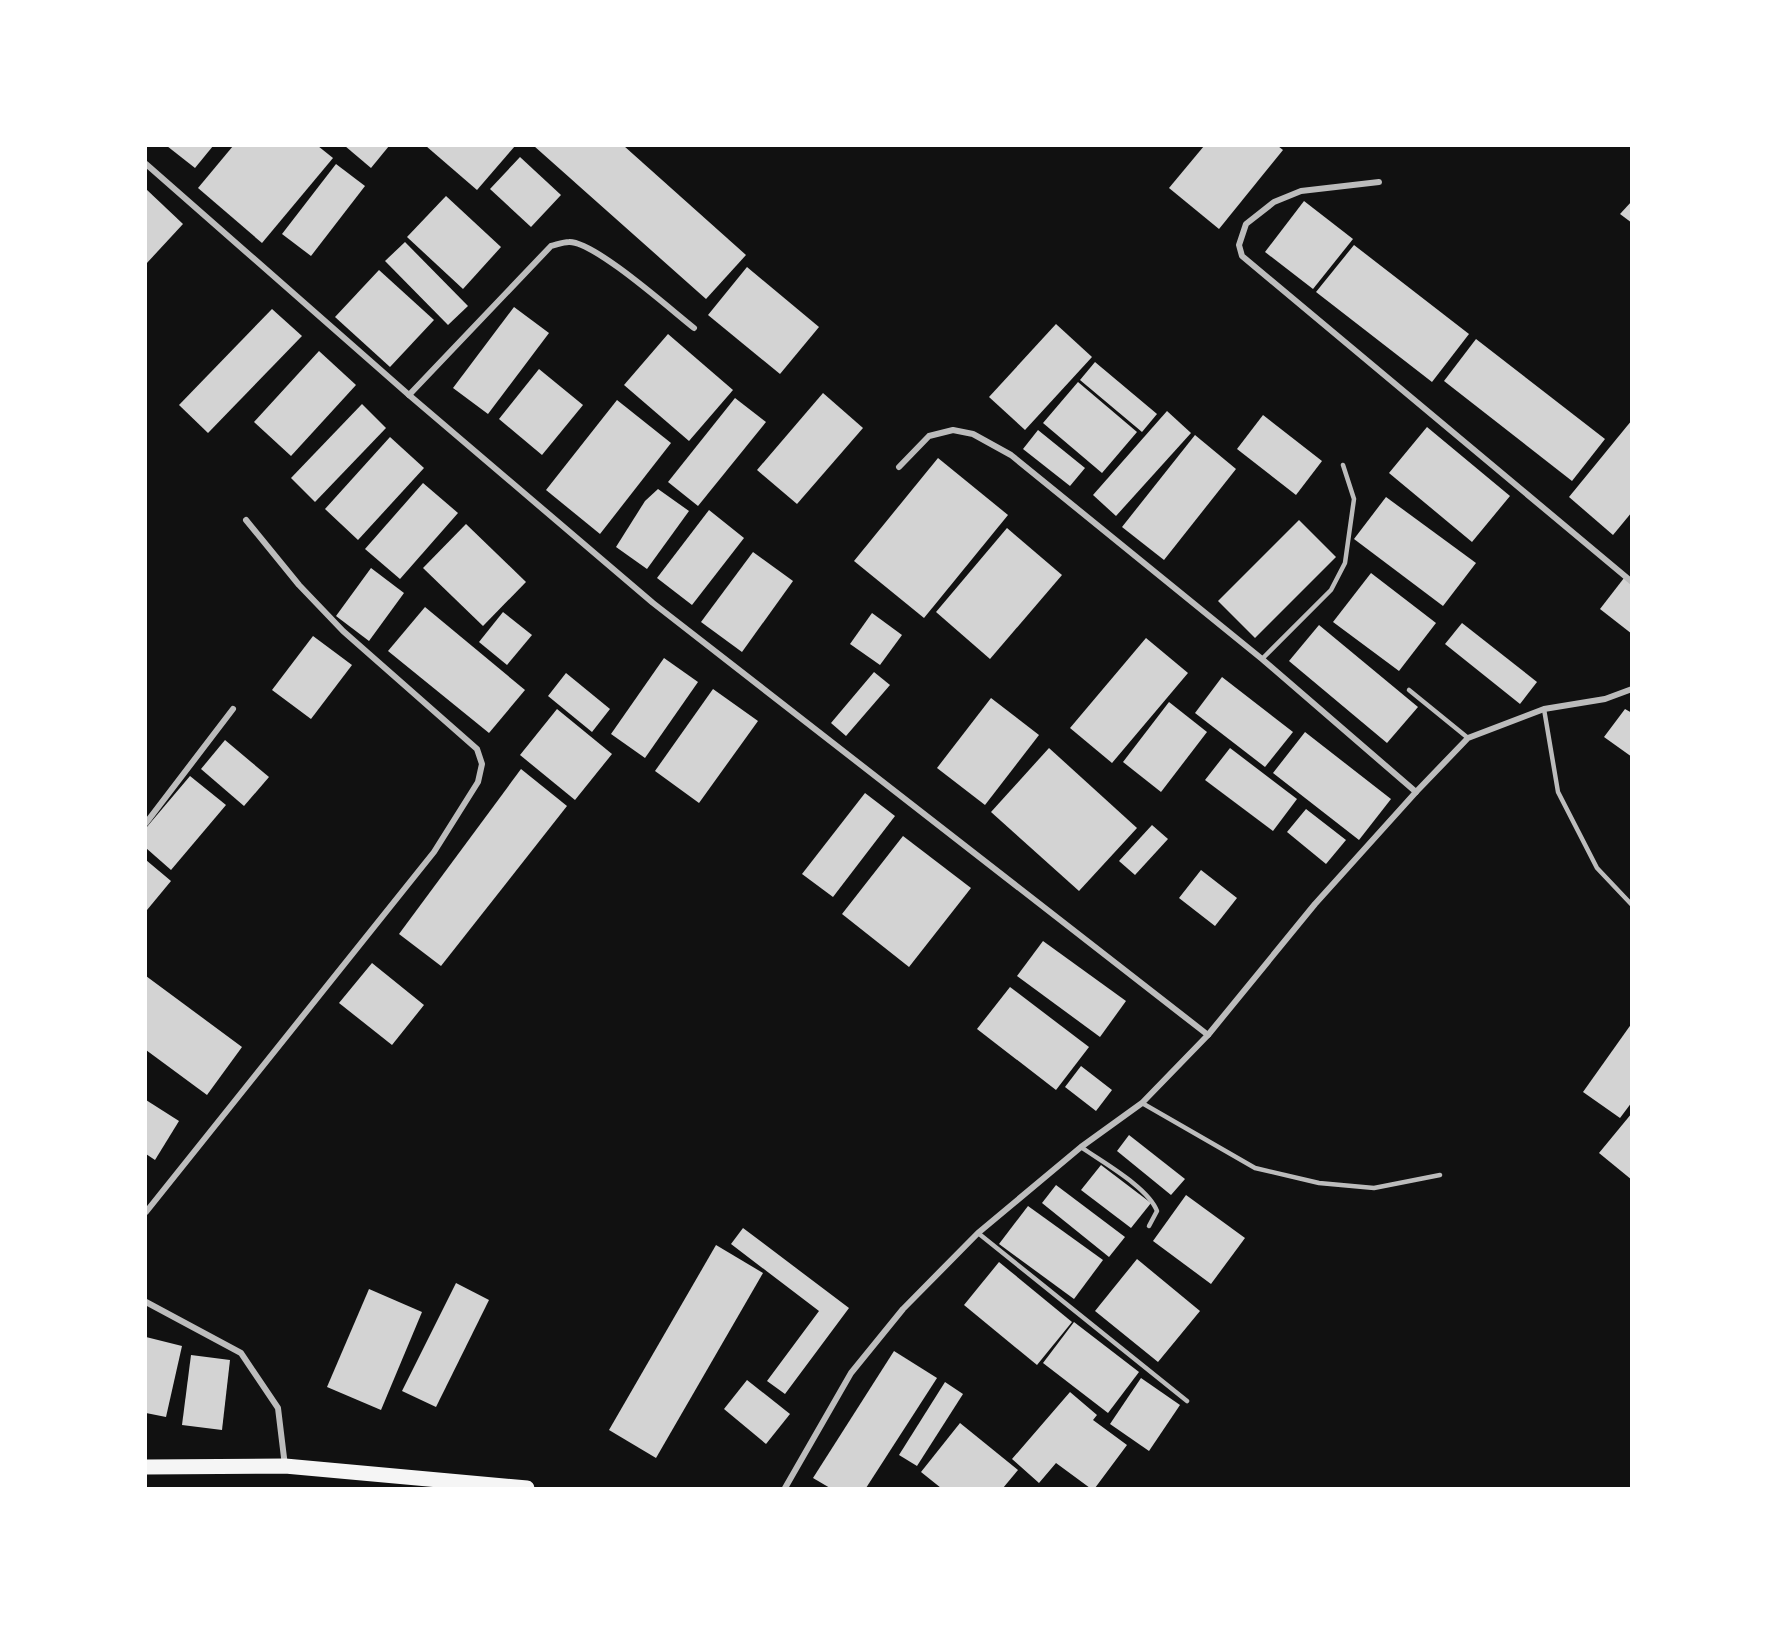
<svg xmlns="http://www.w3.org/2000/svg" width="1777" height="1634" viewBox="0 0 1777 1634" font-family="Commissioner,sans-serif">
<rect width="100%" height="100%" fill="#111"/>
<g fill="#d3d3d3">
<polygon points="167,146 213,146 195,168"/>
<polygon points="233,146 318,146 333,158 262,243 198,188"/>
<polygon points="345,146 389,146 371,168"/>
<polygon points="426,146 515,146 477,190"/>
<polygon points="534,146 624,146 746,255 706,299"/>
<polygon points="1204,146 1278,146 1283,150 1219,229 1169,188"/>
<polygon points="520,157 561,195 531,227 490,189"/>
<polygon points="336,164 365,186 311,256 282,234"/>
<polygon points="146,189 183,224 146,264"/>
<polygon points="446,196 501,247 463,289 407,237"/>
<polygon points="1304,201 1353,239 1313,289 1265,252"/>
<polygon points="1632,201 1632,223 1620,214"/>
<polygon points="405,242 468,306 448,325 385,261"/>
<polygon points="1354,245 1469,334 1432,382 1316,292"/>
<polygon points="747,267 819,327 780,374 708,315"/>
<polygon points="379,270 434,320 390,367 335,317"/>
<polygon points="514,307 549,333 488,414 453,388"/>
<polygon points="272,309 302,336 208,433 179,405"/>
<polygon points="1056,324 1092,357 1025,430 989,397"/>
<polygon points="668,334 733,390 689,441 624,385"/>
<polygon points="1476,339 1605,439 1572,481 1444,381"/>
<polygon points="319,351 356,385 291,456 254,422"/>
<polygon points="1095,362 1157,414 1142,432 1080,380"/>
<polygon points="539,369 583,405 542,455 499,419"/>
<polygon points="1078,382 1137,432 1102,473 1043,423"/>
<polygon points="823,393 863,428 797,504 757,470"/>
<polygon points="735,398 766,422 698,506 668,482"/>
<polygon points="617,400 671,443 600,534 546,490"/>
<polygon points="362,404 386,428 315,502 291,478"/>
<polygon points="1167,411 1191,433 1116,516 1093,495"/>
<polygon points="1263,415 1322,461 1296,495 1237,449"/>
<polygon points="1632,420 1632,512 1613,535 1569,497"/>
<polygon points="1427,427 1510,496 1472,542 1389,473"/>
<polygon points="1038,430 1085,468 1070,486 1023,449"/>
<polygon points="1195,435 1236,469 1164,560 1122,527"/>
<polygon points="390,437 424,468 358,540 325,509"/>
<polygon points="938,458 1008,515 924,618 854,561"/>
<polygon points="423,483 458,513 400,579 365,549"/>
<polygon points="658,489 689,511 647,569 616,547 645,501"/>
<polygon points="1386,497 1476,563 1443,606 1354,539"/>
<polygon points="709,510 744,538 692,605 657,578"/>
<polygon points="1299,520 1336,557 1255,638 1218,601"/>
<polygon points="466,524 526,582 483,626 423,568"/>
<polygon points="1007,528 1062,575 990,659 936,612"/>
<polygon points="753,552 793,581 742,652 701,622"/>
<polygon points="371,568 404,593 369,641 336,616"/>
<polygon points="1371,573 1436,623 1399,671 1333,622"/>
<polygon points="1624,578 1632,583 1632,634 1600,609"/>
<polygon points="425,607 525,690 489,733 388,651"/>
<polygon points="503,612 532,635 507,665 479,642"/>
<polygon points="872,613 902,635 880,665 850,644"/>
<polygon points="1462,623 1537,682 1520,704 1445,644"/>
<polygon points="1319,625 1418,707 1387,743 1289,661"/>
<polygon points="313,636 352,665 311,719 272,690"/>
<polygon points="1146,638 1188,673 1112,763 1070,728"/>
<polygon points="664,658 698,682 645,758 611,734"/>
<polygon points="874,672 890,685 846,736 831,723"/>
<polygon points="566,673 610,709 592,732 548,696"/>
<polygon points="1222,677 1293,732 1265,767 1195,713"/>
<polygon points="713,689 758,721 699,803 655,771"/>
<polygon points="991,698 1039,735 985,805 937,768"/>
<polygon points="1169,702 1207,732 1161,792 1123,762"/>
<polygon points="557,709 612,754 575,800 520,755"/>
<polygon points="1625,709 1632,713 1632,757 1604,737"/>
<polygon points="1305,732 1391,799 1359,840 1273,773"/>
<polygon points="225,740 269,777 244,806 201,769"/>
<polygon points="1049,748 1137,828 1079,891 991,812"/>
<polygon points="1230,748 1297,799 1273,831 1205,780"/>
<polygon points="521,769 567,806 441,966 399,934"/>
<polygon points="190,776 226,805 171,870 146,848 146,828"/>
<polygon points="865,793 895,816 833,897 802,874"/>
<polygon points="1306,809 1346,840 1326,864 1287,832"/>
<polygon points="1152,825 1168,839 1135,875 1119,861"/>
<polygon points="903,836 971,888 909,967 842,914"/>
<polygon points="146,860 171,881 147,910 146,909"/>
<polygon points="1201,870 1237,898 1215,926 1179,898"/>
<polygon points="1043,941 1126,1001 1100,1037 1017,976"/>
<polygon points="372,963 424,1005 392,1045 339,1003"/>
<polygon points="146,976 242,1047 207,1095 146,1050"/>
<polygon points="1010,987 1089,1047 1056,1090 977,1029"/>
<polygon points="1632,1023 1632,1102 1620,1118 1583,1092"/>
<polygon points="1081,1066 1112,1090 1096,1111 1065,1087"/>
<polygon points="146,1100 179,1121 155,1160 146,1154"/>
<polygon points="1632,1113 1632,1180 1599,1153"/>
<polygon points="1129,1135 1185,1179 1171,1195 1117,1151"/>
<polygon points="1101,1165 1151,1203 1131,1228 1081,1190"/>
<polygon points="1056,1185 1125,1237 1109,1257 1042,1203"/>
<polygon points="1186,1195 1245,1238 1211,1284 1153,1241"/>
<polygon points="1028,1206 1103,1260 1074,1299 999,1244"/>
<polygon points="743,1228 849,1308 785,1394 767,1381 819,1311 731,1244"/>
<polygon points="716,1245 763,1273 656,1458 609,1430"/>
<polygon points="1137,1259 1200,1311 1158,1362 1095,1311"/>
<polygon points="999,1262 1072,1322 1037,1365 964,1305"/>
<polygon points="456,1283 489,1300 436,1407 402,1391"/>
<polygon points="369,1289 422,1312 381,1410 327,1387"/>
<polygon points="1074,1322 1139,1372 1108,1413 1043,1363"/>
<polygon points="146,1337 182,1346 166,1417 146,1413"/>
<polygon points="894,1351 937,1378 866,1488 830,1488 813,1478"/>
<polygon points="191,1355 230,1360 222,1430 182,1425"/>
<polygon points="1141,1378 1180,1405 1149,1451 1110,1424"/>
<polygon points="747,1380 790,1414 766,1444 724,1409"/>
<polygon points="945,1382 963,1394 917,1466 899,1455"/>
<polygon points="1070,1392 1097,1415 1093,1420 1127,1445 1095,1488 1090,1488 1056,1463 1039,1483 1012,1459"/>
<polygon points="960,1423 1018,1470 1003,1488 941,1488 921,1472"/>
</g>
<g fill="none" stroke-linecap="round" stroke-linejoin="round">
<g stroke="#bcbcbc" stroke-width="4.5">
<polyline points="1262,659 1331,590 1345,563 1354,499 1343,465"/>
<polyline points="1409,690 1468,738"/>
<polyline points="1544,709 1558,792 1597,868 1632,905"/>
<polyline points="1142,1103 1255,1168 1319,1183 1374,1188 1440,1175"/>
<path d="M1081 1147C1102 1162 1148 1187 1157 1211L1149 1226"/>
<polyline points="978,1233 1187,1401"/>
</g>
<g stroke="#bcbcbc" stroke-width="6">
<polyline points="146,164 409,395 653,603 1208,1035"/>
<polyline points="1379,182 1301,191 1274,202 1246,224 1239,245 1242,256 1632,582"/>
<path d="M409 395 551 246C556 245 563 242 569 242 594 241 671 310 694 328"/>
<polyline points="899,467 929,436 953,430 973,434 1011,455 1262,659 1416,792"/>
<polyline points="146,823 233,709"/>
<polyline points="146,1212 434,852 478,782 482,764 477,749 343,631 299,585 246,520"/>
<polyline points="146,1302 241,1353 278,1408 285,1466"/>
<polyline points="785,1488 851,1373 903,1309 978,1233 1081,1147 1142,1103 1208,1035 1315,904 1416,792 1468,738 1544,709 1605,699 1632,689"/>
</g>
<polyline stroke="#f5f5f5" stroke-width="15" points="146,1467 285,1466 527,1488"/>
</g>
<rect width="1777" height="1634" fill="none" stroke="#ffffff" stroke-width="294"/>
</svg>
